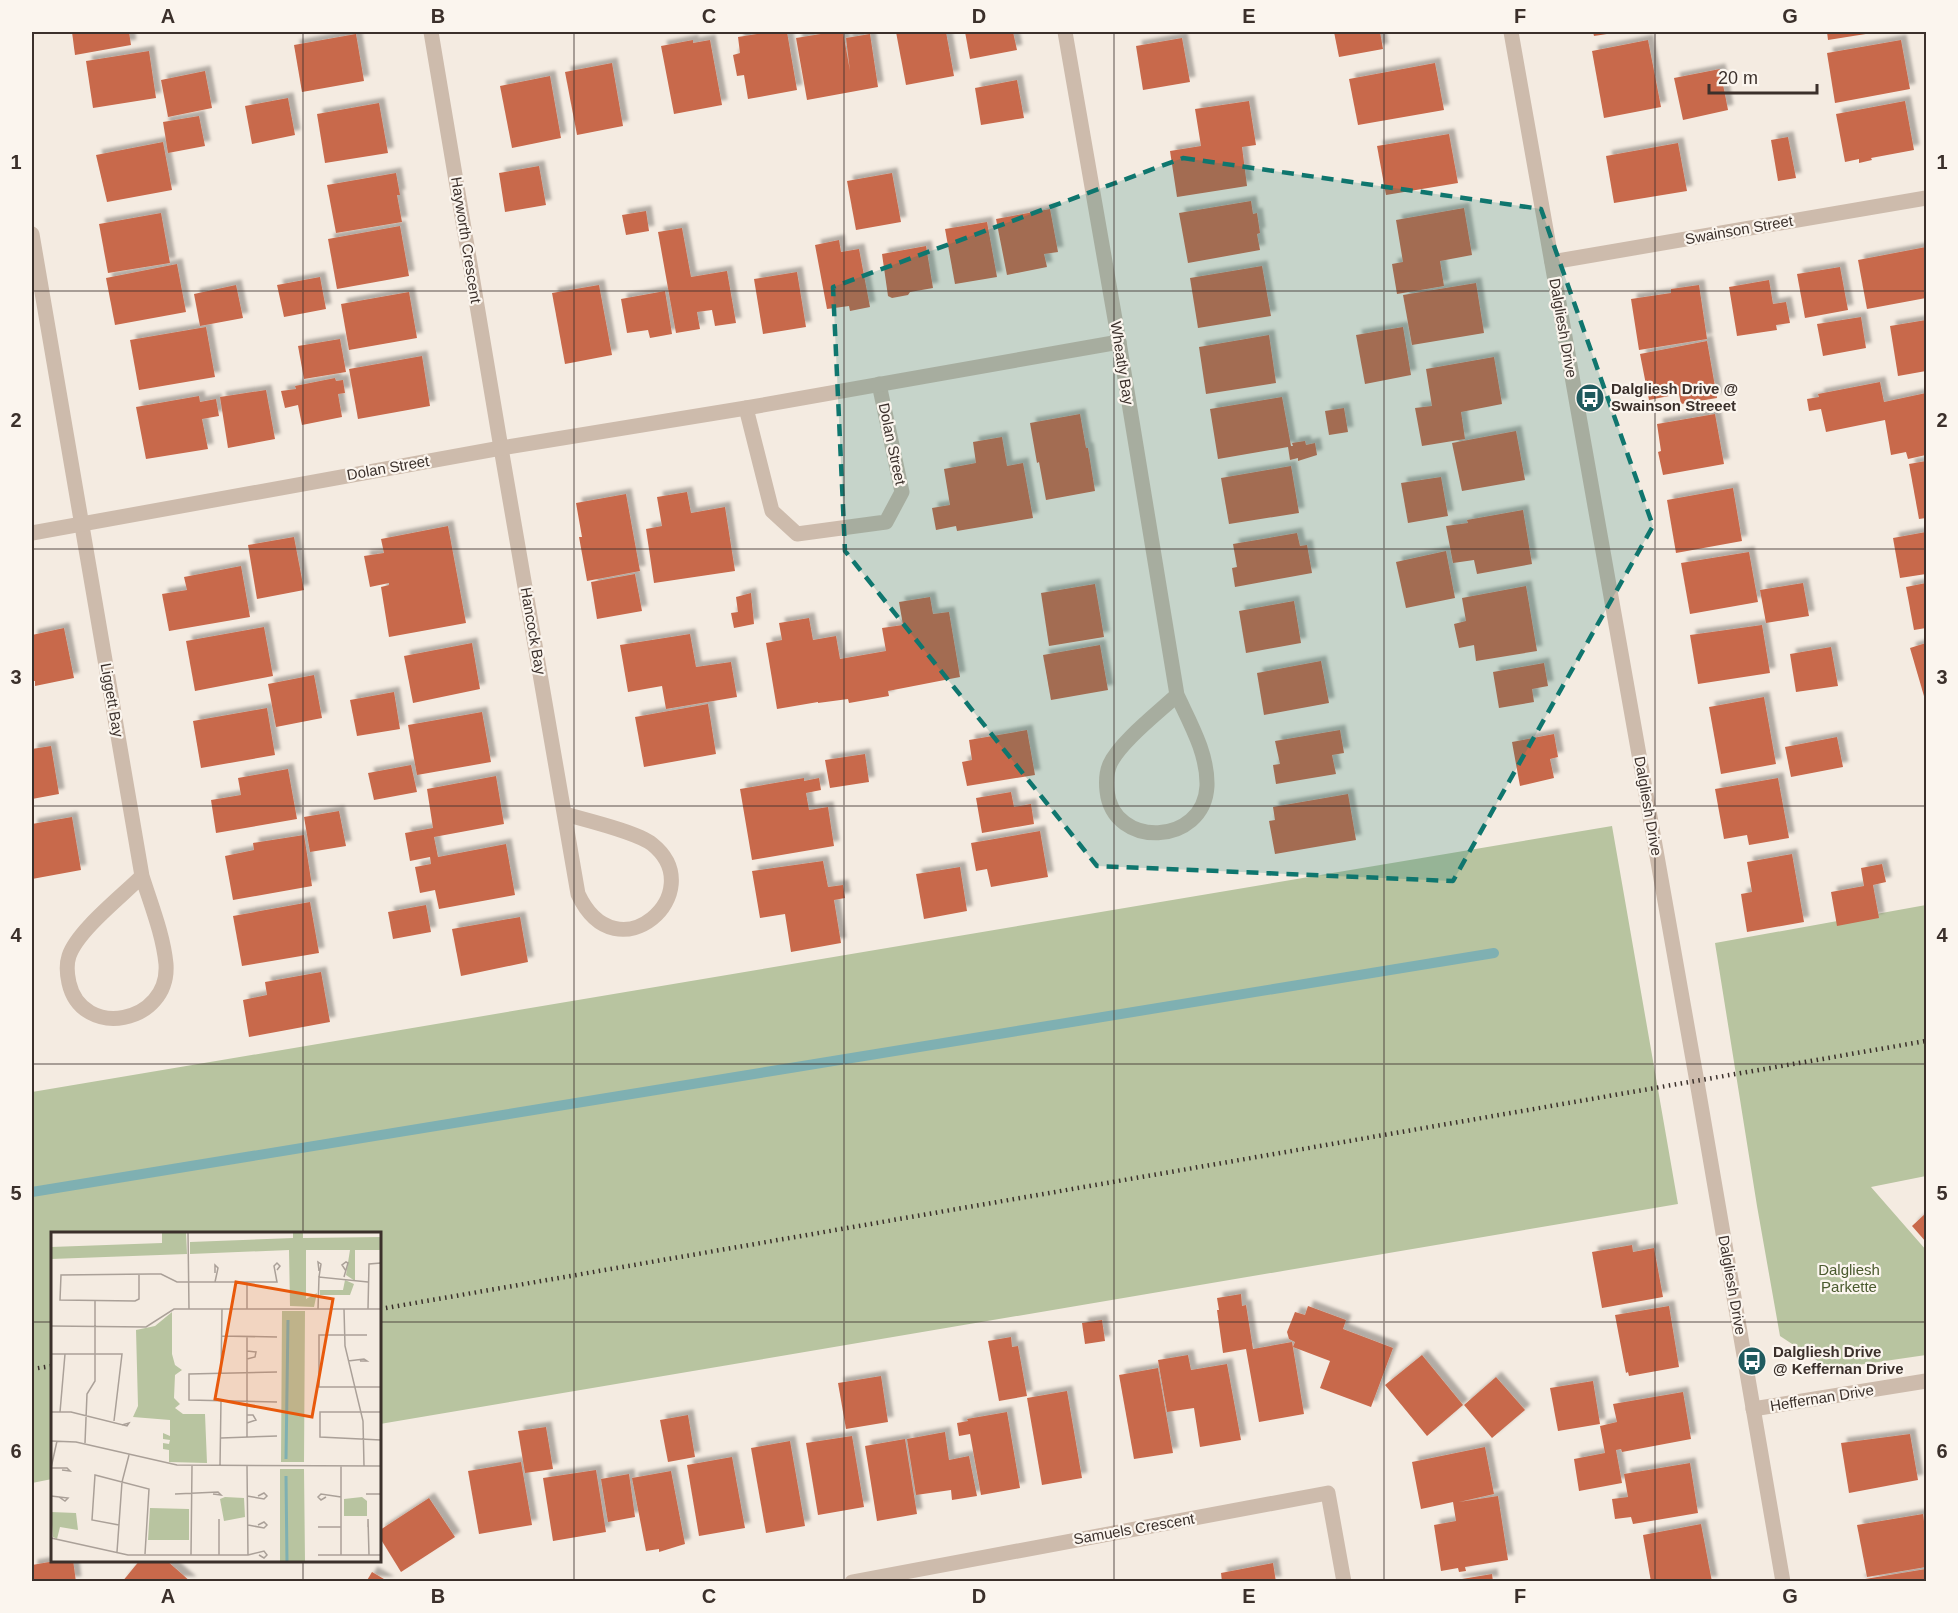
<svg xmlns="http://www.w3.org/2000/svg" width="1958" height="1613" viewBox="0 0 1958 1613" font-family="Helvetica,sans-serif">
<defs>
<filter id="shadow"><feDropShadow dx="5.5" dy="-5.5" stdDeviation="1.5" flood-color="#0004"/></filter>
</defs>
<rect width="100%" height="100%" fill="#f4ebe1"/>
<g fill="#b8c4a0">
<polygon points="1612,826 1678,1204 380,1424 380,1234 52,1234 52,1479 32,1483 32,1092"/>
<polygon points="1926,905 1926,1176 1871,1187 1926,1250 1926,1355 1830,1369 1780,1336 1757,1206 1715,943"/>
</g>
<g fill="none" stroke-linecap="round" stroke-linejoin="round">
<polyline stroke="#7fb0b2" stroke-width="10" points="32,1192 1494,953"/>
</g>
<g fill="#c8694b" filter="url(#shadow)">
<polygon points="72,32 129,32 131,45 75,55"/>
<polygon points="769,32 787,32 797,90 748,99 744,75 737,76 733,55 740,53 738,37"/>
<polygon points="833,32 843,32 850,71 846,38 870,34 878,87 807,100 796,38"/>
<polygon points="896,32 946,32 954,76 906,85"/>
<polygon points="965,32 1013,32 1017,50 970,59"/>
<polygon points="1334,32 1380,32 1383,49 1339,57"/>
<polygon points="1593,32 1613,32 1613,33 1594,36"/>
<polygon points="1827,32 1872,32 1872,33 1828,40"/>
<polygon points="356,34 364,81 302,92 294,45"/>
<polygon points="1182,38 1190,82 1143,90 1136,46"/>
<polygon points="693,40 693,43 710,40 722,105 674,114 661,46"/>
<polygon points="1648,40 1661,107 1604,118 1592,51"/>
<polygon points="1901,40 1910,89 1835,103 1827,53"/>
<polygon points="149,51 156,98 93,108 86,61"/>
<polygon points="612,63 623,126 577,135 565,72"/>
<polygon points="1435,63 1444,110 1358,125 1349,79"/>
<polygon points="1720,69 1728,110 1683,120 1674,78"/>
<polygon points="205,71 212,108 168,117 161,80"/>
<polygon points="550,76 561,138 512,148 500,86"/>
<polygon points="1017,80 1024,118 981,125 975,88"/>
<polygon points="288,98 295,135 252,144 245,106"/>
<polygon points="1249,101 1256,145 1242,147 1247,186 1177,197 1170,151 1201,146 1195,109"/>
<polygon points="1905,101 1914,150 1871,158 1872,160 1859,163 1859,159 1845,162 1836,114"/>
<polygon points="379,103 388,153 325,163 317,114"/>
<polygon points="199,116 205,146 168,153 163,122"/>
<polygon points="1449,134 1458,183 1386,195 1377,146"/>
<polygon points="1788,137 1796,178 1778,181 1771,140"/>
<polygon points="163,142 172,190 107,202 96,155"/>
<polygon points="1678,143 1687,191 1614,203 1606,156"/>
<polygon points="539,166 546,205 505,212 499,173"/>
<polygon points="396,173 400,195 397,195 402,222 336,233 327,185"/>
<polygon points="892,173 901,222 856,230 847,181"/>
<polygon points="1251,201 1253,214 1257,213 1260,233 1257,234 1260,250 1188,263 1179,213"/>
<polygon points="1464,208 1472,255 1440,261 1444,286 1397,294 1392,264 1403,262 1396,220"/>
<polygon points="1050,209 1058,252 1044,254 1047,267 1007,275 996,219"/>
<polygon points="646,211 649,231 626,235 622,215"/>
<polygon points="161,213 170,263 108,273 99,224"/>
<polygon points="987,222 997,277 955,284 945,229"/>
<polygon points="400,226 409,276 337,289 328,239"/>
<polygon points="682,228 691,277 727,271 736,323 715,326 712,310 697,312 700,329 676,333 658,232"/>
<polygon points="839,240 841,252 859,249 870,307 850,311 849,306 827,309 815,245"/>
<polygon points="926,246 933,288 910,292 908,295 892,298 888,296 882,254"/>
<polygon points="1926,247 1926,298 1867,309 1858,260"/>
<polygon points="177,264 186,312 115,325 106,278"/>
<polygon points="1262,266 1271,316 1198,328 1190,278"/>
<polygon points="1840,267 1848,310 1805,318 1797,274"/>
<polygon points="797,272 806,327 763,334 754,279"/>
<polygon points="320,277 326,309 284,317 277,285"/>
<polygon points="1769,280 1773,304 1786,302 1790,323 1776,325 1777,330 1737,336 1729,287"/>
<polygon points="1476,283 1484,333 1412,345 1403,295"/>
<polygon points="236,285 243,318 200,326 194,294"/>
<polygon points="599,285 612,355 565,364 552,293"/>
<polygon points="1699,285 1707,339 1639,350 1631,299 1671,293 1671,289"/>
<polygon points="665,291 672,334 650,338 648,330 627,333 621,299"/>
<polygon points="409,292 417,338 349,350 341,304"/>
<polygon points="1861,317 1866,348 1823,356 1817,324"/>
<polygon points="1926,320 1926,371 1898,376 1890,326"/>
<polygon points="206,327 215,377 139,390 130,340"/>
<polygon points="1403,327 1411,375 1365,384 1356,335"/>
<polygon points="1269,335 1276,383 1206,394 1199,347"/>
<polygon points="340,339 346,372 304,379 298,346"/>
<polygon points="1707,341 1717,398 1681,404 1679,394 1649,400 1640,354"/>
<polygon points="422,356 430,406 358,419 349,369"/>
<polygon points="1494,357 1502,404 1461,412 1465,439 1422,446 1415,408 1432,406 1426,369"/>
<polygon points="335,378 336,381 343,380 345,393 338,394 342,417 302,425 298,405 285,408 281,391 296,389 295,386"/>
<polygon points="1880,382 1884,402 1926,393 1926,455 1908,459 1906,452 1891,455 1885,420 1826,432 1821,409 1809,411 1807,399 1819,397 1818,394"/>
<polygon points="266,390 275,439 228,448 220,397"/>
<polygon points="199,396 200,402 216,399 219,416 202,419 208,449 146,459 136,407"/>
<polygon points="1282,397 1291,446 1293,446 1292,443 1305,441 1306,445 1315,443 1317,455 1298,461 1298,458 1290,460 1288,447 1218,459 1210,409"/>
<polygon points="1344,408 1348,432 1329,435 1325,411"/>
<polygon points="1080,414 1086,448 1088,448 1095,491 1046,500 1039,462 1037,463 1030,423"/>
<polygon points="1715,414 1724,464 1663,475 1658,452 1661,451 1657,424"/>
<polygon points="1516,431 1525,480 1462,491 1452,443"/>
<polygon points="1002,437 1007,466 1023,463 1033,518 957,531 956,526 936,530 932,508 950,505 944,469 976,463 973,442"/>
<polygon points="1926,461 1926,518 1919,519 1909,464"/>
<polygon points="1291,466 1299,513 1229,524 1221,478"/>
<polygon points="1441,477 1448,516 1408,523 1401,483"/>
<polygon points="1733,488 1742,541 1676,553 1667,500"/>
<polygon points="687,492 691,513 725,507 735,571 654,583 646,529 662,526 657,497"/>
<polygon points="626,494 640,571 587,581 579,537 582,537 576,503"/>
<polygon points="1523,510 1532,564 1477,574 1474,560 1453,563 1446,526 1468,523 1467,520"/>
<polygon points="448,526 466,623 389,637 381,587 389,585 389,583 370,587 364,556 384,553 381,539"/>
<polygon points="1926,532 1926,574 1900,578 1893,538"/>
<polygon points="1297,533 1300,546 1307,545 1312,573 1235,587 1232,568 1237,567 1233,544"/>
<polygon points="294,537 304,590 257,599 248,545"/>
<polygon points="1446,551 1455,598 1406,608 1396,562"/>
<polygon points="1749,552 1758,602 1690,614 1681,563"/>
<polygon points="241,566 250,617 169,631 162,594 187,590 184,577"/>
<polygon points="635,574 642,611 597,619 591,582"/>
<polygon points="1803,583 1809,616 1766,623 1760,590"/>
<polygon points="1926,583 1926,628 1914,630 1906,587"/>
<polygon points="1095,584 1104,637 1049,646 1041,593"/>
<polygon points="1526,586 1537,651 1476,661 1474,645 1459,648 1454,624 1466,621 1462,598"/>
<polygon points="751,593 754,624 734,628 731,613 738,612 736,597"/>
<polygon points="930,597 933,614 949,612 960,677 888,691 889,696 849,703 848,699 818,703 818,702 777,709 766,643 782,640 779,623 809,618 813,640 836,636 840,659 886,651 882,628 903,625 899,602"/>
<polygon points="1294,601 1301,643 1246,653 1239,611"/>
<polygon points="1762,625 1770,673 1698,684 1690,635"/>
<polygon points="264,627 273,676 195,691 186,641"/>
<polygon points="64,628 74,678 35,686 35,681 32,681 32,635"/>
<polygon points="690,634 696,667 731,662 737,697 666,709 662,686 628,692 620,645"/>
<polygon points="472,643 480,689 413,703 404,656"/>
<polygon points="1926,643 1926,703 1910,648"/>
<polygon points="1100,645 1108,690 1051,700 1043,655"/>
<polygon points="1831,647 1838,686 1796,692 1790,654"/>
<polygon points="1321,661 1329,703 1264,715 1257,673"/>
<polygon points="1544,663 1548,686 1532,689 1534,702 1499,708 1493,672"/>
<polygon points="314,675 322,718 276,727 268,684"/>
<polygon points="394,692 400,729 357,736 350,700"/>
<polygon points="1764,697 1776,764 1721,774 1709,707"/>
<polygon points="708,704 716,754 644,767 635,717"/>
<polygon points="267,708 275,755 201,768 193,721"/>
<polygon points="482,712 491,762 417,775 408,725"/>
<polygon points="1027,730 1035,775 967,786 962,762 972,760 969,740"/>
<polygon points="1340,730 1344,753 1332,755 1336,774 1276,784 1273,765 1280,764 1275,741"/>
<polygon points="1554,734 1558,757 1550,759 1554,778 1520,786 1512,742"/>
<polygon points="1837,737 1843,767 1791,777 1785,747"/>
<polygon points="51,746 59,794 32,799 32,749"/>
<polygon points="865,754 869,782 830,788 825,760"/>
<polygon points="411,765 417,792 374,800 368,773"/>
<polygon points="288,769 297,819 216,833 211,800 241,795 238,778"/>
<polygon points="496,776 504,824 434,837 438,857 506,844 515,895 439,909 435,890 420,893 415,867 431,864 430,857 410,861 405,833 433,828 427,789"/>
<polygon points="804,778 804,781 819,778 821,790 806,793 809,810 828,807 834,846 752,860 740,789"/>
<polygon points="1778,778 1789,838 1749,845 1747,835 1724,839 1715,789"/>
<polygon points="1011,792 1014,807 1031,804 1034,824 982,833 976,798"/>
<polygon points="1348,794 1356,840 1275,854 1269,821 1275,820 1273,807"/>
<polygon points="339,811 346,846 310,852 304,817"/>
<polygon points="72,817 81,870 32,879 32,824"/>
<polygon points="1040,831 1048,877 991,887 987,869 976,871 971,843"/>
<polygon points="304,835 312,886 233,900 225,856 254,850 253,843"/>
<polygon points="1792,854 1804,922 1747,932 1741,894 1752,892 1747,862"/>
<polygon points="823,861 828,887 843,885 845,898 834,900 841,943 791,952 785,914 760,918 752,871"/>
<polygon points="1882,864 1886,882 1873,885 1879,918 1837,926 1831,892 1864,886 1861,868"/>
<polygon points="960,867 967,911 924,919 916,874"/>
<polygon points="310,902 319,953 242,966 233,916"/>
<polygon points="426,905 431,932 393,939 388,912"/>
<polygon points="520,917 528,962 461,976 452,929"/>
<polygon points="321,972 330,1022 249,1037 243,1000 267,995 265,982"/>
<polygon points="1926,1213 1926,1242 1912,1226"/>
<polygon points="1632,1245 1633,1252 1654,1248 1663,1297 1602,1308 1592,1252"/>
<polygon points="1241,1294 1242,1306 1246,1305 1253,1349 1292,1342 1304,1414 1259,1422 1246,1349 1223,1353 1217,1310 1219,1310 1217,1298"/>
<polygon points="1308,1306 1346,1320 1343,1329 1393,1348 1371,1407 1320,1388 1330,1361 1293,1347 1295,1342 1289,1339 1287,1332 1295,1312 1305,1315"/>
<polygon points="1669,1306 1679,1367 1629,1376 1628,1372 1626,1373 1615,1315"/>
<polygon points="1102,1320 1105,1341 1085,1344 1082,1323"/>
<polygon points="1011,1337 1012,1347 1018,1346 1027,1396 999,1401 988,1341"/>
<polygon points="1188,1355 1191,1370 1227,1364 1241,1440 1200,1447 1194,1408 1167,1412 1158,1360"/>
<polygon points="1422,1355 1463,1405 1427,1436 1385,1385"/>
<polygon points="1158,1368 1173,1453 1134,1459 1119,1375"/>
<polygon points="881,1376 888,1422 846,1429 838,1383"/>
<polygon points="1496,1377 1525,1410 1492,1438 1464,1405"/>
<polygon points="1593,1381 1600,1424 1558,1431 1550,1388"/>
<polygon points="1067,1391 1082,1478 1042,1485 1027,1398"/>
<polygon points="1683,1392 1691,1439 1622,1452 1621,1449 1616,1450 1622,1483 1579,1491 1574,1459 1605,1453 1600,1426 1617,1422 1613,1404"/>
<polygon points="1007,1412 1020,1488 981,1495 970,1434 959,1436 957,1423 968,1421 967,1419"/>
<polygon points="688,1415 695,1457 668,1462 660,1420"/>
<polygon points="546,1427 553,1469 525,1473 518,1431"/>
<polygon points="945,1432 949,1460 969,1456 977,1496 952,1500 951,1490 916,1495 907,1439"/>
<polygon points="1910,1434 1918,1480 1849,1493 1841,1443"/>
<polygon points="852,1436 864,1507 818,1515 806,1443"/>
<polygon points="905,1439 917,1514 877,1521 865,1446"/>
<polygon points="790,1441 805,1526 766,1533 751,1448"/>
<polygon points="1485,1447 1494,1494 1459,1502 1498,1496 1508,1560 1465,1567 1466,1571 1459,1572 1458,1568 1441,1571 1434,1525 1456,1521 1453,1502 1421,1509 1412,1462"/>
<polygon points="732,1457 745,1528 699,1536 687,1465"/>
<polygon points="521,1462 532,1525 479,1534 468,1471"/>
<polygon points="1690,1463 1698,1513 1633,1524 1631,1517 1615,1519 1612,1499 1628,1497 1624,1474"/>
<polygon points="596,1470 606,1532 553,1541 543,1478"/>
<polygon points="671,1471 685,1544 659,1552 659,1549 646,1551 632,1478"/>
<polygon points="629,1474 635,1517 608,1522 601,1479"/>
<polygon points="429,1498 455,1537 401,1572 380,1538 380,1530"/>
<polygon points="1923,1514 1926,1536 1926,1567 1867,1577 1857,1525"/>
<polygon points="1701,1524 1712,1582 1651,1582 1643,1535"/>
<polygon points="61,1560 73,1560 76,1582 32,1582 32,1565"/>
<polygon points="140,1560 166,1560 191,1582 122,1582"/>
<polygon points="1273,1563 1276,1582 1222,1582 1221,1573"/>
<polygon points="1926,1569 1926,1582 1859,1582 1859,1580"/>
<polygon points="372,1572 389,1582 366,1582"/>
<polygon points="1492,1574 1493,1582 1457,1582 1456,1580"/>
</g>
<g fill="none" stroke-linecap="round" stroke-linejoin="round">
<g stroke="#cdbbac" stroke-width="15">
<path d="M431 32 501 448 578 894C617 978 712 892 652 844 637 832 586 820 565 814"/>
<path d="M1065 32 1119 342 1177 695C1190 723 1208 754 1207 786 1204 846 1113 849 1107 791 1106 782 1106 773 1110 764 1120 742 1159 712 1177 695"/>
<path d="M32 234 142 876C151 905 163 934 166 964 170 1024 82 1040 69 983 67 974 66 965 69 956 77 931 122 896 142 876"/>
<polyline points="1552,262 1926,198"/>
<polyline points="746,408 772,511 797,534 886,522 902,492 879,384"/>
<polyline points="32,533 501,448 746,408 1119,342"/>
<polyline points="1753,1409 1926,1381"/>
<polyline points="852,1582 1328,1493 1344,1582"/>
</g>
<polyline stroke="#cdbbac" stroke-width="15" points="1511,32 1697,1082 1783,1582"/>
<g stroke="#3b302b" stroke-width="4.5" stroke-dasharray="1.5 4.5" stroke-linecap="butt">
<polyline points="380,1309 1926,1041"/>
<polyline points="32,1369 52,1366"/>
</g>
</g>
<path fill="#0f766e" fill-opacity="0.2" stroke="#0f766e" stroke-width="4.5" stroke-dasharray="12 8" stroke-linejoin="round" d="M1183 158 1541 209 1653 526 1453 881 1097 866 845 551 833 287Z"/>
<path fill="none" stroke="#3b302b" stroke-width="1.5" stroke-opacity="0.55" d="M303 32V1234M574 32V1582M844 32V1582M1114 32V1582M1384 32V1582M1655 32V1582M32 291H1926M32 549H1926M32 806H1926M32 1064H1926M32 1322H52M380 1322H1926M303 1560V1582"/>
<defs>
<g id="bus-disc" transform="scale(1.5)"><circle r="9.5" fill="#1f5a5e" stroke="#fbf5ee"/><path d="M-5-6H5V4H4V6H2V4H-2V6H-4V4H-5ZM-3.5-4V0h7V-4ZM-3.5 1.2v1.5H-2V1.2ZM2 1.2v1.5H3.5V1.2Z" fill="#fff"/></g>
</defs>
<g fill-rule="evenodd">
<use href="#bus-disc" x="1590" y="398"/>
<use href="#bus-disc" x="1752" y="1361"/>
</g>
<g text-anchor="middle" stroke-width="4.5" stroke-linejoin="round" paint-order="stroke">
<g font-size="15" fill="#3b302b" stroke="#fbf5ee">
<text transform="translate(1739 230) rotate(-10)" y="5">Swainson Street</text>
<text transform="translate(466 240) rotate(81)" y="5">Hayworth Crescent</text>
<text transform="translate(1563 328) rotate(80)" y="5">Dalgliesh Drive</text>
<text transform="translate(1122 363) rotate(81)" y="5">Wheatly Bay</text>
<text transform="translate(892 444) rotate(78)" y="5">Dolan Street</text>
<text transform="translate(388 468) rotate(-10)" y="5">Dolan Street</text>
<text transform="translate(533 631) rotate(80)" y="5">Hancock Bay</text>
<text transform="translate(112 700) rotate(80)" y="5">Liggett Bay</text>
<text transform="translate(1648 806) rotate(80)" y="5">Dalgliesh Drive</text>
<text transform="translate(1732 1285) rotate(80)" y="5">Dalgliesh Drive</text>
<text transform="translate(1822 1398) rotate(-9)" y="5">Heffernan Drive</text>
<text transform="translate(1134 1529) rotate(-10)" y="5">Samuels Crescent</text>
</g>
<g font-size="15" font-weight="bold" fill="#3b302b" stroke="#fbf5ee" text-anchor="start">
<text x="1611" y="394">Dalgliesh Drive @<tspan x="1611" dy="17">Swainson Streeet</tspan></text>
<text x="1773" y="1357">Dalgliesh Drive<tspan x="1773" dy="17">@ Keffernan Drive</tspan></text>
</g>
<g font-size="15" fill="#4a5a2e" stroke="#fbf5ee">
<text x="1849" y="1275">Dalgliesh<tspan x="1849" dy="17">Parkette</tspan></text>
</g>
</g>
<g transform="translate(51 1232)">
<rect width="330" height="330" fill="#f4ebe1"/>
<path d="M111 0H135L136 22 0 27V15L111 11ZM242 0H252V6L330 5V18H304V49L295 43 299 18H255V67L266 61 263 75 239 74 238 18 139 22V10L242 6ZM294 48 303 52 299 63H269V58H292ZM231 79H254L253 230H230ZM121 80V122L124 133 131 138 124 143 123 166 129 172 124 176 132 182H154L156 231 118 230V218L112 217V211L118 212 119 208 112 207V201L119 204V188L82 185 87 174 85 98 104 94ZM229 237H253L254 330H229ZM174 265 193 266 194 285 173 289 169 267ZM311 265 316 269V284H293V267ZM99 276 138 277V308H97ZM0 280 25 281 27 298 9 295 6 307 2 305Z" fill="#b8c4a0"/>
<path fill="none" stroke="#7fb0b2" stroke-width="3" d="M235 227 237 88M235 244 236 330"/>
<path fill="none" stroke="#aaa098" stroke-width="1.5" d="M137 0 138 77M268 39 267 30 270 32 268 45M88 42V67L84 69 9 68 10 43 99 42H110L126 50H226L223 34 226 31 229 34 226 38M293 45 297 31 295 30 291 33 295 39M164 50 167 36 164 33V41M196 77V50M267 77 268 45 317 50M293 77 294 114 312 189 313 234M317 77 318 32 330 31M0 94 95 95 123 77H330M308 103H316H268V155H330V180H269V205L330 208M170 104 226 105M196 119 205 120 204 125 196 127M0 122H71L63 189M297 129 313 127 316 129H309M226 140 138 142V168L226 170M170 142 171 77M0 180H20L76 194 78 191 71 193M9 180 14 122M196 183H202L205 188 196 191M170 206 226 204M196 206V104M0 209 25 210 126 233 330 234M34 211 36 162 44 149V68M169 234 170 168M290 234V323H330M0 236H16L19 239 11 238M0 236 6 209M131 262H124L167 260 170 263 162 262M324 262H315H330M0 264 17 266 14 269 8 265M196 264 213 267 216 264 213 261 207 264M275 265 270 268 267 265 270 262 290 265M68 293 41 288 44 243 98 257 94 322M197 293 213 296 216 293 213 290 207 293M168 294V287V323M274 295H267H290M317 295V287L318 323M0 306 77 323H197L196 234M66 320 71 250 78 223M140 323 141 234M197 323 213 319 216 323 213 326 208 323M275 323H267H290"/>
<path fill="#e8590c" fill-opacity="0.15" stroke="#e8590c" stroke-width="3" d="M185 50 282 67 261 185 164 167Z"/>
<rect width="330" height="330" fill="none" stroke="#3b302b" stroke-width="3"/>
</g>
<rect width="1958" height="1613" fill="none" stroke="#fbf5ee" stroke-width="66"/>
<path d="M1709 84v9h108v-9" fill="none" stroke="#3b302b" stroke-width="3"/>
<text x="1718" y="84" font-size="18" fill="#3b302b" stroke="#fbf5ee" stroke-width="4.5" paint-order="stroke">20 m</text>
<rect x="33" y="33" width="1892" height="1547" fill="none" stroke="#3b302b" stroke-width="2"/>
<g font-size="20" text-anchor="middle" font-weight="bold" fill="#3b302b">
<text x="168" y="23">A</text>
<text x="438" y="23">B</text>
<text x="709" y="23">C</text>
<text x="979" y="23">D</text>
<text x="1249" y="23">E</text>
<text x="1520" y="23">F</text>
<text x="1790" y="23">G</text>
<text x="16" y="169">1</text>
<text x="1942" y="169">1</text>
<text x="16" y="427">2</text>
<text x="1942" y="427">2</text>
<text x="16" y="684">3</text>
<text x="1942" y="684">3</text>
<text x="16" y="942">4</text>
<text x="1942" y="942">4</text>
<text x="16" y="1200">5</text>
<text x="1942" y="1200">5</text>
<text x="16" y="1458">6</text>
<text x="1942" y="1458">6</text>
<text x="168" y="1603">A</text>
<text x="438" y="1603">B</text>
<text x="709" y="1603">C</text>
<text x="979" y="1603">D</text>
<text x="1249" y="1603">E</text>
<text x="1520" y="1603">F</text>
<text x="1790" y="1603">G</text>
</g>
</svg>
